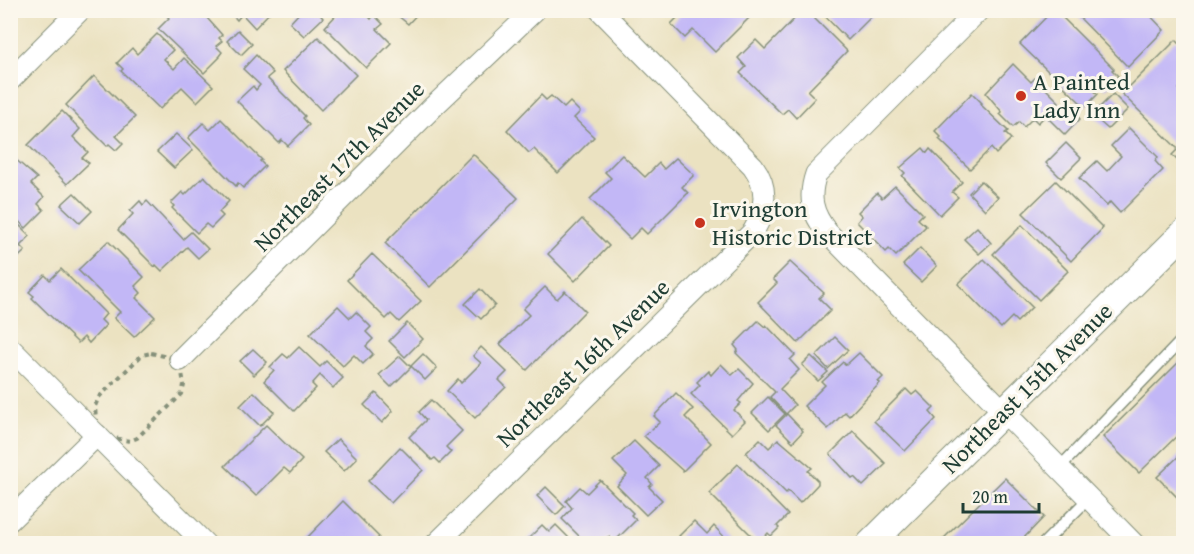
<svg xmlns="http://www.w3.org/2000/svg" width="1194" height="554" viewBox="0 0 1194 554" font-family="'Gentium Book Plus',serif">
<rect width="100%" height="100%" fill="#fbf7ec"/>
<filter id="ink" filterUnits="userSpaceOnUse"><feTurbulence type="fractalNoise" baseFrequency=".0167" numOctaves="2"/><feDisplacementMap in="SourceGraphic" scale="12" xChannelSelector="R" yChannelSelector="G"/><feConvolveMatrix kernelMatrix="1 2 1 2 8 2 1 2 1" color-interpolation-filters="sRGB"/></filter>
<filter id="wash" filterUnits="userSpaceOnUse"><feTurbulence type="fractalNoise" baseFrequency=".008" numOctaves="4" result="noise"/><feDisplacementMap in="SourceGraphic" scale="24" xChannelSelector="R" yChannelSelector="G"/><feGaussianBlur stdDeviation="1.35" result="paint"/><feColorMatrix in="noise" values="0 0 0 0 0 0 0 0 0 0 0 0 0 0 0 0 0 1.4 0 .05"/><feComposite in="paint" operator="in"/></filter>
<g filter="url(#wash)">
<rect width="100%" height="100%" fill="#ebe2c1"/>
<g id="blocks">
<g fill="#c2b7f6">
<polygon points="165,10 200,10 222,35 219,38 222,41 216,46 222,52 219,56 220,57 204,73 158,29 169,18 163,12"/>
<polygon points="228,10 272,10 255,28 242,14 237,20"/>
<polygon points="302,10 316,10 323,18 304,36 290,23"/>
<polygon points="341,10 363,10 371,19 374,15 383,24 377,29 391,43 366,68 325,27"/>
<polygon points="391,10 421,10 408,24"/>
<polygon points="685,10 757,10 715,52 693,30 685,38 671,24"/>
<polygon points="803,10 806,10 847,51 808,91 815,98 796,118 788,109 782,114 740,73 746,67 738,58 756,40 765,49"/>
<polygon points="819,10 869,10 873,15 848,40"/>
<polygon points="1053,10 1055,10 1114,69 1112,70 1118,76 1106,89 1100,83 1093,90 1098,94 1085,107 1020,44"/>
<polygon points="1072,10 1145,10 1164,30 1128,67"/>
<polygon points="238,30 252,44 241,55 227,41"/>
<polygon points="157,34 173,50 164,59 174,69 184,58 213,86 197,102 182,87 160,109 121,71 123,69 117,63 132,48 137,54"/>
<polygon points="318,37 356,75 321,110 283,71"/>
<polygon points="1176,40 1184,48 1184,84 1179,89 1184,93 1184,167 1172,155 1178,149 1122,94"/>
<polygon points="256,55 273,73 267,78 305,116 303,118 309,125 288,146 282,140 279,143 237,101 253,86 256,90 260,85 243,69"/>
<polygon points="1013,64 1031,82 1035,78 1059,102 1038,123 1033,118 1024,127 1019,122 1013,127 1000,114 1002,112 986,93"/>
<polygon points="94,76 135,117 116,136 123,143 116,150 109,144 107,146 66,105"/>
<polygon points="972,93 982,103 980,104 1008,131 1005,133 1011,139 996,154 991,148 970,169 939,139 941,137 935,131"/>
<polygon points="1113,94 1128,109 1108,129 1092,115"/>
<polygon points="541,95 546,100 551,96 564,108 570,102 580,112 574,118 594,137 558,173 534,149 529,153 507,130"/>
<polygon points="1065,104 1080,119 1065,135 1049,119"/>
<polygon points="62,111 80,129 73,137 88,152 82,158 89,163 67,184 28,145"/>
<polygon points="221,119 262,160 260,161 265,166 243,188 238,183 236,186 188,138 203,123 210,130"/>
<polygon points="1129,128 1158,157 1155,161 1163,170 1120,213 1110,202 1107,206 1079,178 1097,161 1107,171 1121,156 1111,146"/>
<polygon points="176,134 193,150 174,168 157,152"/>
<polygon points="1066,143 1081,158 1061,178 1046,163"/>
<polygon points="923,148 927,153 930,149 962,182 952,192 958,197 940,215 902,176 905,173 900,168"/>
<polygon points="473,154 518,198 430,287 385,243"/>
<polygon points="622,155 645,177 659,163 664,169 676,158 694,175 682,187 688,193 647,234 641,228 630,239 590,199 611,178 605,172"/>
<polygon points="14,158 37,178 31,184 44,197 38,204 44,210 26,228 10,213 10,162"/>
<polygon points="204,176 229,201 219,212 223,216 211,228 206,224 197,233 172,208 174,206 171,203 182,192 185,195"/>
<polygon points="981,181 998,197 985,210 969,193"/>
<polygon points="1056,181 1103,228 1071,261 1023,213"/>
<polygon points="895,186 923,214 918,219 926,226 896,256 889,249 886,252 857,222 862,216 858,212 877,193 882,198"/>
<polygon points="74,193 92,211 80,223 61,205"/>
<polygon points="140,201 143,205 147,201 183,239 191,232 208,249 198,258 187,247 162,271 156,265 155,267 118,230 133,214 130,211"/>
<polygon points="10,216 30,236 20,246 25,251 10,265"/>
<polygon points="582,219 609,246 575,281 548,254"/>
<polygon points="1022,225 1068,271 1039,300 993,254"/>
<polygon points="977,227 991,243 979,254 964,239"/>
<polygon points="108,241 144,277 135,286 141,293 136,298 155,317 134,337 114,318 120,312 78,270"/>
<polygon points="920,248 937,266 921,282 903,265"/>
<polygon points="372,254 421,301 399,322 391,314 386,319 347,280"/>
<polygon points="984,259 1032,307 1017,322 1012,317 1001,328 958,284"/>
<polygon points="790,262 824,293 819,298 831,310 798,343 758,302 777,283 773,279"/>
<polygon points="61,269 106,314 101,320 106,325 89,343 84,337 78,343 32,298 34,296 29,292 45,275 50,280"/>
<polygon points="545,287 557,299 565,291 585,311 527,370 500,344 529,315 523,309"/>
<polygon points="480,289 495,305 481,319 465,304"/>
<polygon points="338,306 350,318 356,312 371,327 366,332 373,339 366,346 373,354 363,364 354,355 343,366 310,334"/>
<polygon points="758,321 765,327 766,325 795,355 790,360 799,370 780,389 795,405 786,414 770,397 775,392 736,353 738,350 734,345"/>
<polygon points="407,323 423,339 405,357 389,341"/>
<polygon points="835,337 848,350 828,369 816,356"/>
<polygon points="299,347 320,367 326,361 343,378 333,388 320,375 312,384 316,388 294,411 264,381 274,370 270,367 283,354 288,358"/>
<polygon points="481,347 507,372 499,380 506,387 475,418 447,391 458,379 461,383 481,363 473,356"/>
<polygon points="253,349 267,362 254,375 240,361"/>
<polygon points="859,353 883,377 878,382 880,383 849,416 845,412 828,429 804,406 825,385 822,382 843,362 846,365"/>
<polygon points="423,354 437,368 425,380 411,366"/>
<polygon points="400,356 411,367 391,387 379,375"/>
<polygon points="811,356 828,372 818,381 802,365"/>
<polygon points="1184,357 1184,429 1139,473 1103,437"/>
<polygon points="721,364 732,375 739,369 753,383 738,401 741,403 734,410 745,421 732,434 691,394 700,385 697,382 708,371 711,375"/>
<polygon points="906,389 912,395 917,391 934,408 930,412 936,419 905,451 874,421"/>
<polygon points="254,392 274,412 260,426 240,406"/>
<polygon points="376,393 393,411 382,423 364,405"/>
<polygon points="676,393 693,409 685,417 711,443 683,471 644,436 660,422 654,416"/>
<polygon points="768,397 785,414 769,430 752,413"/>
<polygon points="431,400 462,431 446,447 451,452 440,463 435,458 432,460 409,437 426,420 419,412"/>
<polygon points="787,414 803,431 793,442 776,425"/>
<polygon points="266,425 302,460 290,473 284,468 256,496 225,466"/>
<polygon points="853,431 886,464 863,486 854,477 852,478 830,454"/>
<polygon points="338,439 357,458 344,471 324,452"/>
<polygon points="760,439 769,448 778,439 812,468 808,471 818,481 818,484 800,503 788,491 786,493 746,453"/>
<polygon points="634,441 659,466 647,478 652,484 649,487 662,500 646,515 617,486 627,475 613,461"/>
<polygon points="400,447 423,470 391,503 368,481"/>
<polygon points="1184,451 1184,501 1182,502 1157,477"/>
<polygon points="738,464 788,515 777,526 779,528 771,536 768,533 759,543 709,493"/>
<polygon points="1005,478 1044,517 1018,544 938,544"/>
<polygon points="600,480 633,513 631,515 636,520 614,542 609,537 602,544 587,544 562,519 572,508 566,501 580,487 587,493"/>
<polygon points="546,487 565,506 556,515 537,496"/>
<polygon points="343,501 379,537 373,544 301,544"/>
<polygon points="694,521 707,534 714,526 731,544 687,544 679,536"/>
<polygon points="542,525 549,532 556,525 575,544 523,544"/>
</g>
</g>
</g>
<g filter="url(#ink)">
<use href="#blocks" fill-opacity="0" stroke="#85907a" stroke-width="1.5"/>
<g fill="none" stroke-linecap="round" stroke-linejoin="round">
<g stroke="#85907a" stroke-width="13">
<g id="service">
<polyline points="1059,468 1181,341"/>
<polyline points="1043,544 1089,498"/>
</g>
</g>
<g stroke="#85907a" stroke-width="23">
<g id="minor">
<path d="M979 10 816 174C808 197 812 213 827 232L1134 544"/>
<polyline points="10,80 80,10"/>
<polyline points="10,348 205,544"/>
<polyline points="180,360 434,106 535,10"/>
<polyline points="10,520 97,435"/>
<path d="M436 544 753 232C766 210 769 188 753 166L600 10"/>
</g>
</g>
<g stroke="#85907a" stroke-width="29">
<polyline id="tertiary" points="870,544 1184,233"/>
</g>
<polygon stroke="#85907a" stroke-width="4" stroke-dasharray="4.5 4.5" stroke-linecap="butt" points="151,353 180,360 184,385 182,394 137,438 130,441 97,435 95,406 99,397 142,355"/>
<use href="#service" stroke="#fff" stroke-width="10"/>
<use href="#minor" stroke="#fff" stroke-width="21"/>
<use href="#tertiary" stroke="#fff" stroke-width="27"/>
</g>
</g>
<g fill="#c8321e" stroke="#fbf7ec" stroke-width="2">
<circle cx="1021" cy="96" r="6"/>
<circle cx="700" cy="223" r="6"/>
</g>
<g text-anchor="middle" stroke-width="6" stroke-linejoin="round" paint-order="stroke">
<g font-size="24" fill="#1f3d34" stroke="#fbf7ec" text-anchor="start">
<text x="1033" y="90">A Painted<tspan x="1033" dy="28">Lady Inn</tspan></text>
<text x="712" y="217">Irvington<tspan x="712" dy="28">Historic District</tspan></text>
</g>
<g font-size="24" fill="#1f3d34" stroke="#fbf7ec">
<text transform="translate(339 166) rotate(-45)" y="8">Northeast 17th Avenue</text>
<text transform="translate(583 363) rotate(-44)" y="8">Northeast 16th Avenue</text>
<text transform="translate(1027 388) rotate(-45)" y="8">Northeast 15th Avenue</text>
</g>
</g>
<rect width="1194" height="554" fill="none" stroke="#fbf7ec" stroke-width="36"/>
<path d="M963 503v9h76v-9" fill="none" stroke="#1f3d34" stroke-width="3"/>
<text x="972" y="503" font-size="18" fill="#1f3d34" stroke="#fbf7ec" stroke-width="4.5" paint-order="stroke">20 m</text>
</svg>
